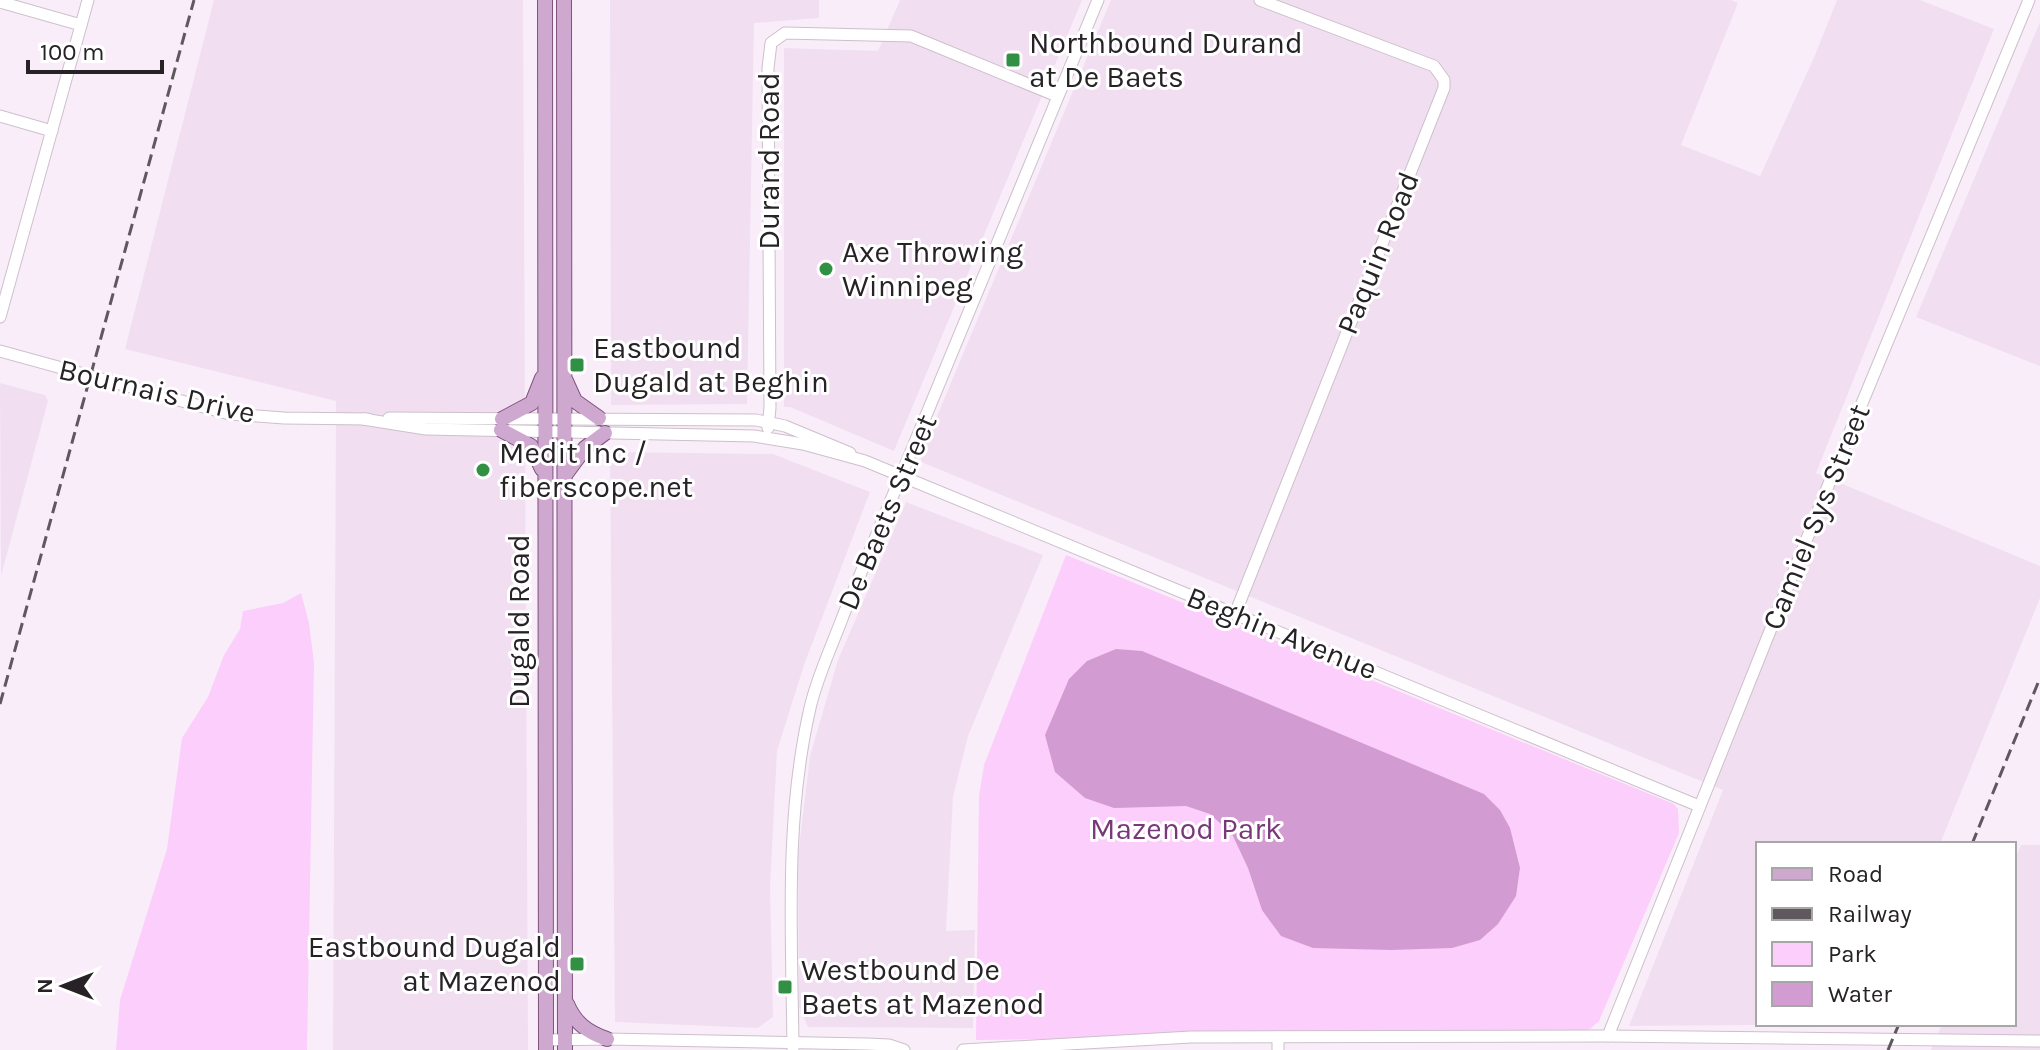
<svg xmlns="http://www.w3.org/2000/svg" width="2040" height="1050" viewBox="0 0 2040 1050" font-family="Karla,sans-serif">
<rect width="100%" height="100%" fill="#faedfa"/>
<g fill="#f1dff1">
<polygon points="214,0 523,0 528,1050 333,1050 336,401 125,349"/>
<polygon points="610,0 819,0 819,18 754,23 747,404 611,405"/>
<polygon points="900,0 1082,0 894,451 790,407 784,407 784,48 878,51"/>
<polygon points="1111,0 1731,0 1738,3 1681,145 1760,176 1815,55 1837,0 1920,0 1994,29 1816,473 2040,566 2040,598 1940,844 1758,844 1758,1024 1862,1024 1629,1026 1723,790 921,462 922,452"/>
<polygon points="2040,22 2040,366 1916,317"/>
<polygon points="0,383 45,395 48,401 1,576"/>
<polygon points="610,452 773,454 870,492 804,665 777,751 770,886 773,1017 758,1028 615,1022"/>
<polygon points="906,502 1043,555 968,736 953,797 946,931 975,930 973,1028 808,1027 799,1007 798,856 810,756 838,660"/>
<polygon points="2021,845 2040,845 2040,1050 1931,1050 1942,1024 2014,1024 2014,860"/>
</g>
<g fill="#fccefb">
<polygon points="1066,555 1674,804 1678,809 1679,833 1599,1021 1590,1029 1577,1032 976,1040 979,796 984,765"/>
<polygon points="301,593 309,623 314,663 307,1050 116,1050 120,1000 167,849 182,738 208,697 224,655 240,629 243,611 283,603"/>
</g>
<polygon fill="#d29bd1" points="1116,649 1142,651 1484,794 1500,810 1510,828 1520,868 1516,896 1498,924 1480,940 1452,948 1391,950 1313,948 1281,936 1262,910 1248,868 1232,834 1210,814 1186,806 1114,808 1085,798 1055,772 1045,735 1069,679 1087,661"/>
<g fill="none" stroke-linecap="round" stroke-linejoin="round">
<g stroke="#ccc0cb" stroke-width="13">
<g id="minor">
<polyline points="0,2 81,25"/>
<polyline points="0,116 52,131"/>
<polyline points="0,317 88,0"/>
<polyline points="0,351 229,414 284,418 368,419"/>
<polyline points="389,418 756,420 785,426 850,453"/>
<polyline points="363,419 426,429 754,436 803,444 865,461 1699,806"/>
<polyline points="768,428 770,408 768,68 771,43 785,33 911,36 1057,96"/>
<polyline points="1235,614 1444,88 1444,80 1434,66 1260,0"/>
<polyline points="1608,1036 1836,466 2029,0"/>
<polyline points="1278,1037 1278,1050"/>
<polyline points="546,1040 607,1039 867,1044 889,1045 904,1050"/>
<path d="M793 1050C792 935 784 821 810 708 817 677 832 646 843 616L1098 0"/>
<polyline points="963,1050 1191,1037 1608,1036 2040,1041"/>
</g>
</g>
<g stroke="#7f537f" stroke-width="16">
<g id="major">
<polyline points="545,0 546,1050"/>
<polyline points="564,0 565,1050"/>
<polyline points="566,381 575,401 599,418"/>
<polyline points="502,419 532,403 542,378"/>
<polyline points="501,430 531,446 542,469"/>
<polyline points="565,475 585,448 605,433"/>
<path d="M567 1004C575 1023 587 1032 607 1039"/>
</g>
</g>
<use href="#minor" stroke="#fff" stroke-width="11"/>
<use href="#major" stroke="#cfa8cf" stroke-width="14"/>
<g stroke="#5f585f" stroke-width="3" stroke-dasharray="12 6" stroke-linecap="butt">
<polyline points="0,704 194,0"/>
<polyline points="1972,844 2040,678"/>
<polyline points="1888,1050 1899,1024"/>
</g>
</g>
<g fill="#319043" stroke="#fff" stroke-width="3">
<rect x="1005" y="52" width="16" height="16" rx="4"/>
<circle cx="826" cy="269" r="8"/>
<rect x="569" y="357" width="16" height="16" rx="4"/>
<circle cx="483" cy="470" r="8"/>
<rect x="569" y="956" width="16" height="16" rx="4"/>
<rect x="777" y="979" width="16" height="16" rx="4"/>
</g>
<g text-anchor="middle" stroke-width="6" stroke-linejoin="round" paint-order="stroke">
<g font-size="30" fill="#262226" stroke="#fff" text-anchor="start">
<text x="1029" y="53">Northbound Durand<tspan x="1029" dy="34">at De Baets</tspan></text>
<text x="842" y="262">Axe Throwing<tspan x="842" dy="34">Winnipeg</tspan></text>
<text x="593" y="358">Eastbound<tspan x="593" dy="34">Dugald at Beghin</tspan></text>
<text x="499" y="463">Medit Inc /<tspan x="499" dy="34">fiberscope.net</tspan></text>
<text x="561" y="957" text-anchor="end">Eastbound Dugald<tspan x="561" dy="34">at Mazenod</tspan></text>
<text x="801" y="980">Westbound De<tspan x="801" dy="34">Baets at Mazenod</tspan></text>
</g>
<g font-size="30" fill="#262226" stroke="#fff">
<text transform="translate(769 161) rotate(-90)" y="10">Durand Road</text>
<text transform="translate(1378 253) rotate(-68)" y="10">Paquin Road</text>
<text transform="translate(157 391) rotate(13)" y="10">Bournais Drive</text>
<text transform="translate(887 512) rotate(-67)" y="10">De Baets Street</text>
<text transform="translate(1816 517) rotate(-68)" y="10">Camiel Sys Street</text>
<text transform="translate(519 621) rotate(-90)" y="10">Dugald Road</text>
<text transform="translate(1282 633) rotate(22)" y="10">Beghin Avenue</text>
</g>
<g font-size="30" fill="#79387a" stroke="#fff">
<text x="1186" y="839">Mazenod Park</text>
</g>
</g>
<rect x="1756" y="842" width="260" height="184" fill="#ffffff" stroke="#a8a7a8" stroke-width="2"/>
<rect x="1772" y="868" width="40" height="12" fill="#cfa8cf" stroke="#a8a7a8" stroke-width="2"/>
<text x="1828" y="882" font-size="24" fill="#262226">Road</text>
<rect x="1772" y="908" width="40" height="12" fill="#5f585f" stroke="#a8a7a8" stroke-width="2"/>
<text x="1828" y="922" font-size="24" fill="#262226">Railway</text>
<rect x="1772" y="942" width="40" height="24" fill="#fccefb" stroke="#a8a7a8" stroke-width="2"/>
<text x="1828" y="962" font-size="24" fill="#262226">Park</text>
<rect x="1772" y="982" width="40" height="24" fill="#d29bd1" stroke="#a8a7a8" stroke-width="2"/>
<text x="1828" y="1002" font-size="24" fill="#262226">Water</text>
<g transform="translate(64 986) rotate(270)" stroke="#ffffff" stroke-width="6" paint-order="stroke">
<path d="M0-6L14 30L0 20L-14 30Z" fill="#262226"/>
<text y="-12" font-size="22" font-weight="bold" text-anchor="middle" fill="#262226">N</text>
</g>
<path d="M28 60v12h134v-12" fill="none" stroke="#262226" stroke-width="4"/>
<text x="40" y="60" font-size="24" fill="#262226" stroke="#ffffff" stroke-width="6" paint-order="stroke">100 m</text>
</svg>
